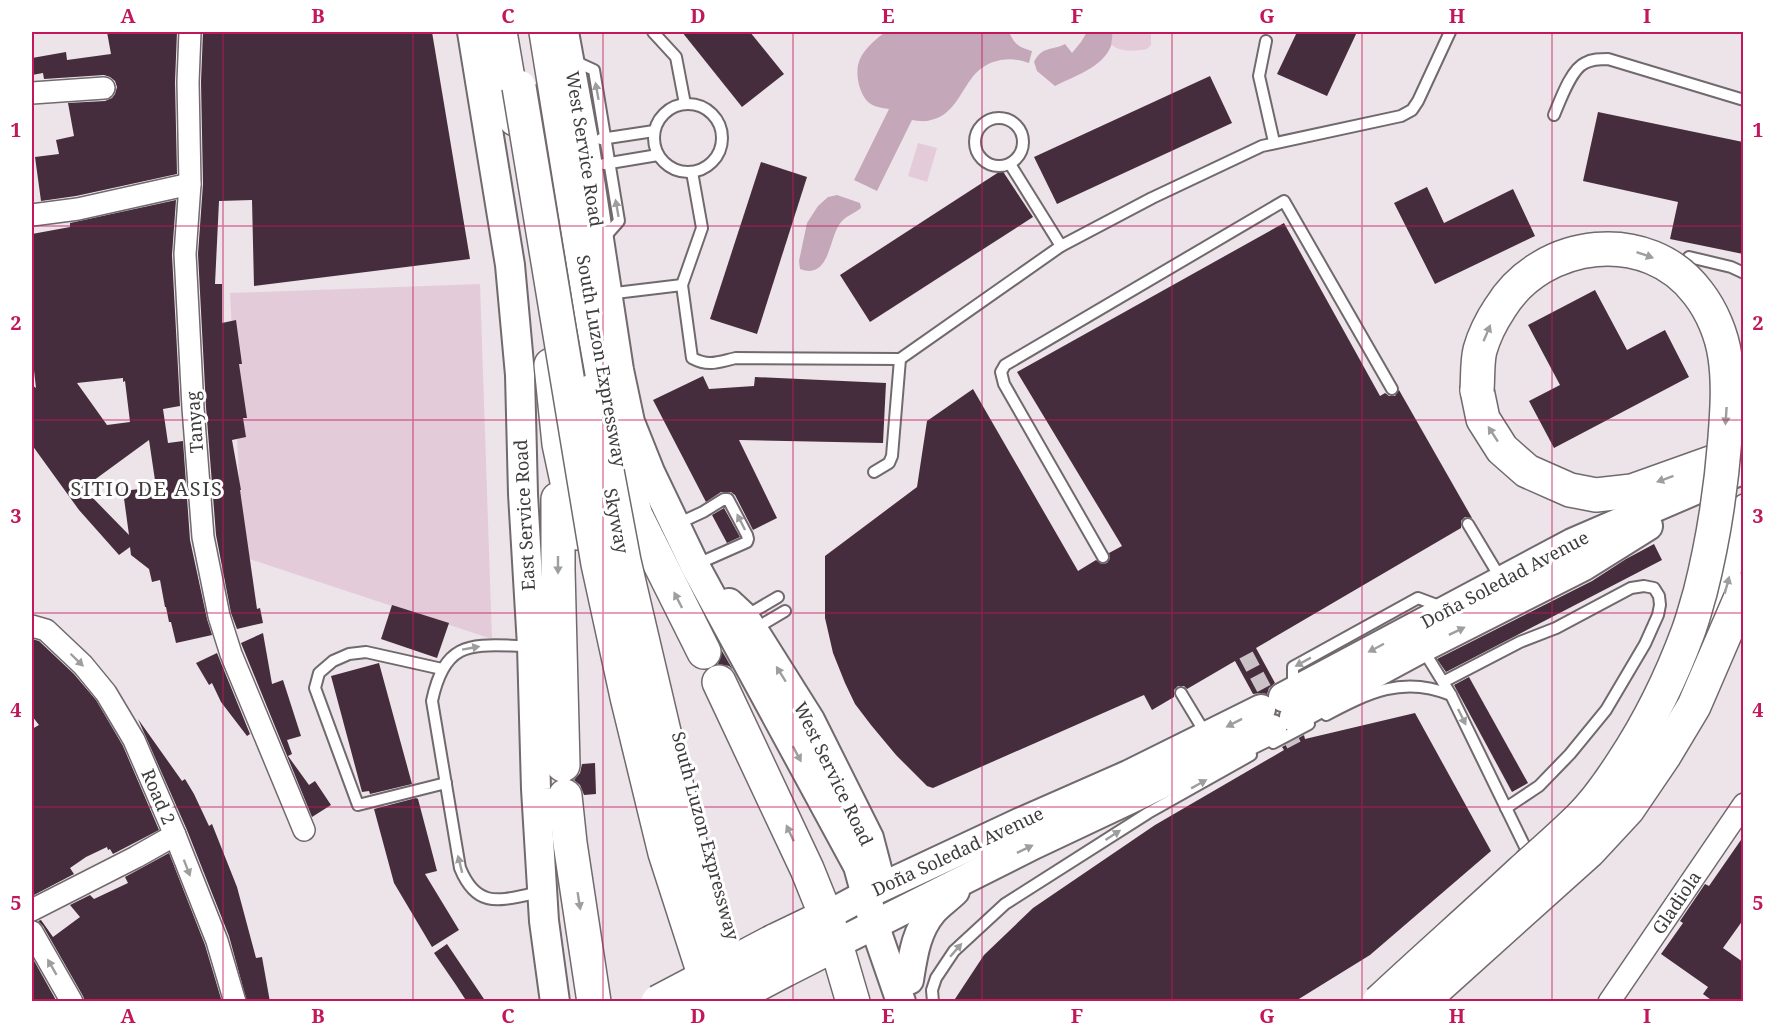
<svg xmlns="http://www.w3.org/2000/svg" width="1775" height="1033" viewBox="0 0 1775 1033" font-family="'Noto Serif',serif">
<rect width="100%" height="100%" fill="#ede4e9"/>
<g fill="#e4cbda">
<path d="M1113 32H1151V45L1147 49C1136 51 1120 53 1111 44Z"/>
<polygon points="918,143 937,148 927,182 908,176"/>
<polygon points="480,284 492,639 243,557 230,293"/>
</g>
<g fill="#c5a7ba">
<path d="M885 32H1009C1015 45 1019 47 1032 51L1029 63C1011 56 990 59 976 73 961 89 955 115 931 120 925 122 918 121 912 120L877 191 854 180 889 109C882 108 873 107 867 101 859 92 856 76 858 65 861 51 875 40 885 32Z"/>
<path d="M1087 32H1113C1112 36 1112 41 1111 46 1102 68 1074 76 1055 86L1037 71 1034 62C1042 46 1051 51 1065 44L1072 53 1081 42Z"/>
<path d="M837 195 860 203 861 208C854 214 844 216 839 225 829 240 829 280 800 269L799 261 807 223 818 206 828 197Z"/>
</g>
<g fill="#462d3d" fill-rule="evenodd">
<polygon points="107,32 177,32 175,82 177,174 76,196 41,201 35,157 59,154 56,140 74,136 68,103 105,101 112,98 115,94 117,87 115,81 110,77 104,75 44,79 43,73 32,75 32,58 66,52 67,60 111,54"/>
<polygon points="203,32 432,32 470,259 254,286 252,200 219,201 215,284 222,284 222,323 236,320 242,364 239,364 247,418 243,418 246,437 232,440 241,490 240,490 257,609 260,608 263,623 237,629 231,613 216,535 206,407 198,254 203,184 201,82"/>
<polygon points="682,32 750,32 784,74 742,107"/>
<polygon points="1297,32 1357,32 1327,96 1277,74"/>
<polygon points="1210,76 1232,123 1057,204 1034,157"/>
<polygon points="1598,112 1743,142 1743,254 1670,239 1678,202 1583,181"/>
<polygon points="761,162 807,177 757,334 710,319"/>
<polygon points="1002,170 1033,217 870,322 840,275"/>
<polygon points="1427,187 1444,223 1513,189 1535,236 1435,284 1394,203"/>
<path d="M176 200 172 255 180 406 163 409 168 443 183 441 190 540 207 619 212 635 176 643 171 622H169L166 607H165L160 580 152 582 149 569 131 555 130 547 119 555 79 510 32 445V385L36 388 32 353V234L70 227V223ZM123 378V382L125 381 130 422 107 425 77 383ZM149 440 156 487 123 491 129 535 90 495 71 497Z"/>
<polygon points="1284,223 1380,396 1385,393 1389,396 1395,396 1399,390 1472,518 1465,517 1461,521 1461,528 1256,648 1275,683 1269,688 1267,694 1261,693 1253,694 1235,661 1187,689 1184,686 1178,686 1174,690 1174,697 1152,710 1144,695 933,788 927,786 896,755 871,725 855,704 845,683 833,653 825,618 825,556 917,487 927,421 973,389 1078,571 1096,560 1102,564 1107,563 1110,558 1109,553 1122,546 1017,372"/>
<polygon points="1595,290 1627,350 1665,330 1689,377 1554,448 1529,401 1560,385 1528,325"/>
<polygon points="703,376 709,389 754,386 755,377 886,383 883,443 739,440 777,518 753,530 735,495 731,492 721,492 706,502 653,400"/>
<polygon points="724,508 740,537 727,543 712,515"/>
<polygon points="1654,544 1662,560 1446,672 1437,659 1592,581 1626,559"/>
<polygon points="392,605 449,623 437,658 381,639"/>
<polygon points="263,633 272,684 283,680 301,736 287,740 292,754 288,756 309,785 315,781 331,805 312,817 241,643"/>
<polygon points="32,639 39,641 74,674 96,700 123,746 159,830 113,854 110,849 108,850 107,847 86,857 70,868 74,874 32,896 32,729 39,725 32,716"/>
<polygon points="722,651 733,670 729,666 718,664"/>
<polygon points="217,653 250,734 247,736 221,702 212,683 209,685 196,663"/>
<polygon points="379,663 412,784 370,794 369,791 362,792 331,676"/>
<polygon points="1469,677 1528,783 1512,792 1454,685"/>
<polygon points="1415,713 1491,851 1370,955 1294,1002 953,1002 984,955 1033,908 1155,825 1284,750 1282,747 1304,735 1305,739"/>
<polygon points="138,719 182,781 185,779 194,794 209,826 212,824 237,887 256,958 262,957 270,1002 247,1002 229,936 187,830"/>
<polygon points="595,763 596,794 584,795 580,785 574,780 580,773 582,764"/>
<polygon points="416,798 418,799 437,871 425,874 459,930 432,947 394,883 374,809"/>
<polygon points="1743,837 1743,920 1723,948 1743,962 1743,1002 1714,1002 1703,994 1708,987 1661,954 1683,923 1680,921 1705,884 1709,886"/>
<polygon points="169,853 205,945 222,1002 85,1002 83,996 43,926 38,921 41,920 53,937 80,917 70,905 90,895 94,899 128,883 125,877"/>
<polygon points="447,944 486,1002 467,1002 456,985 434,953"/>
<polygon points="32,957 57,1002 32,1002"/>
</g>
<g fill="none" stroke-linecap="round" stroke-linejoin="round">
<polyline stroke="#cac2c7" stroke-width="15" stroke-dasharray="15 8" stroke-linecap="butt" points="1246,655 1294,745"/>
<g stroke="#70696d" stroke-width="14">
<g id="service">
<polyline points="653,32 676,57 685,104"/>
<polyline points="1266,41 1259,76 1274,142"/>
<polyline points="572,60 594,70 619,221 604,238"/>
<circle cx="688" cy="138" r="34"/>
<path d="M1554 115C1560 101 1571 69 1585 63 1592 59 1600 59 1608 59L1744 100"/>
<circle cx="999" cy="142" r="24"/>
<polyline points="601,139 654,131"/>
<polyline points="604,164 658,155"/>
<polyline points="1010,164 1061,246"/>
<path d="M692 172 702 228 682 285 692 358C709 367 718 362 736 358L900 359 1061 246 1152 198 1262 146 1401 116 1412 110 1418 101 1450 32"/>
<polyline points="1689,257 1731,267 1744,273"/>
<polyline points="607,294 682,285"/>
<polyline points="874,472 889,463 892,456 900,359"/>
<polyline points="1468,524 1501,579"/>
<polyline points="675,525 703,512 724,499 728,499 747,535 748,539 747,542 695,565"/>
<polyline points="1103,557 1004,384 1001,372 1005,365 1284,201 1392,389"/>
<polyline points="744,617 778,597"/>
<polyline points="753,630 785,611"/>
<path d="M532 646C476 646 446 635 432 701L460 868C478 912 503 899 541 892"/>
<polyline points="1422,648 1451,695 1527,851 1522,856"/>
<polyline points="442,669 366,652 349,654 333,661 319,673 315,688 358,805 446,783"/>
<polyline points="1443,682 1520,642 1556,628 1631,588 1644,586 1654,588 1659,596 1660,605 1658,615 1645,644 1606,710 1570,754 1539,786 1506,808"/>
<polyline points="1293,687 1293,667 1418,598 1442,607"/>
<polyline points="1181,693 1207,736"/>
<path d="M1326 715C1368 693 1403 675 1451 695"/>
<polyline points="1273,743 1309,724"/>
<polyline points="933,1002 932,990 936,978 954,951 1005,904 1148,813 1251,755"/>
</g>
</g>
<g stroke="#70696d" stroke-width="24">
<g id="minor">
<polyline points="190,32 188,82 190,184 185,254 193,408 203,537 219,616 231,654 304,830"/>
<polyline points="32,93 104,88"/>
<polyline points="32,215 78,209 190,184"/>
<polyline points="1718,619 1730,573 1744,505"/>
<polyline points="32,626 46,630 83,665 106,693 134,740 175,835 217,941 235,1002"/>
<polyline points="32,910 136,857 175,835"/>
<polyline points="32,932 72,1002"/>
<polyline points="1609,1002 1744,804"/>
</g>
</g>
<g stroke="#70696d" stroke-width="32">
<g id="secondary">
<polyline points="472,32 510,265 520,375 523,494 532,646 536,789 544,921 555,1002"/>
<polyline points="564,32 584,141 619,370 630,422 650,472 695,566 858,866 874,924 901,1002"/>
<polyline points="729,603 744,617 759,639 810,720 869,838 881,884"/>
<polyline points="1283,697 1572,543 1744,469"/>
<polyline points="1294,717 1422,648 1584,566 1648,526"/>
<polyline points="826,916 867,894 1021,822 1128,775 1261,709"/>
<polyline points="836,944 1035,844 1143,793 1272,729"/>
<path d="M909 980C913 955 916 931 933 911 939 904 948 898 955 891"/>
</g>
</g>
<g stroke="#70696d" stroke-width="36">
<polyline id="primary" points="774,941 826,916 836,944 785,970"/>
</g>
<g stroke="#70696d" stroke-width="36">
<g id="motorway">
<polyline points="500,32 515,119"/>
<polyline points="546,32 593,323 611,423"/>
<polyline points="551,365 559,444 578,533"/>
<polyline points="1477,390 1483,419 1502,449 1527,471 1570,490 1596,495 1632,491 1744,451"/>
<polyline points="616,447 636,516 704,652"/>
<polyline points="558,499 558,570 563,765"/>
<polyline points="719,682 807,869 826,916"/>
<polyline points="565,796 570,843 594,1002"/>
<polyline points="836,944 853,1002"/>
</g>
</g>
<use href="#service" stroke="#fff" stroke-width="10"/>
<use href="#minor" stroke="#fff" stroke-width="21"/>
<use href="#secondary" stroke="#fff" stroke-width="28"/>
<use href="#primary" stroke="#fff" stroke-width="33"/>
<use href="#motorway" stroke="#fff" stroke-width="33"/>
<g stroke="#70696d" stroke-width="36" stroke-linecap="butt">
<g id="primary-bridge">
<polyline points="658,1002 774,941"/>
<polyline points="724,1002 785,970"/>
</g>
</g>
<g stroke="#70696d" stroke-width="36" stroke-linecap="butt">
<g id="motorway-bridge">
<polyline points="519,87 598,564 627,697 665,853 713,1002"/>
<polyline points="592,391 624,561 691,847 740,1002"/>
<path d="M1379 1002C1426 958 1474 916 1521 872 1541 854 1562 836 1581 817 1595 803 1612 779 1623 762 1650 721 1671 678 1688 632 1693 619 1696 606 1700 593 1713 542 1721 490 1725 438 1727 411 1729 384 1725 357 1722 335 1712 311 1698 293 1648 226 1542 239 1500 308 1492 320 1484 336 1480 350 1477 362 1478 377 1477 390"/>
<polyline points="1421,1002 1589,851 1628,809 1664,756 1694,706 1744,590"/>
</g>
</g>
<use href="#primary-bridge" stroke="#fff" stroke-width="33"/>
<use href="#motorway-bridge" stroke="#fff" stroke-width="33"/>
</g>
<defs><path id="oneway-solid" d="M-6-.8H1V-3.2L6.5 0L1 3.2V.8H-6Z" transform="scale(1.5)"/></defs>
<g fill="#9f9e9e">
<use href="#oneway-solid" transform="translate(597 91) rotate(-100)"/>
<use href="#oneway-solid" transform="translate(617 208) rotate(-100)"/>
<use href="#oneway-solid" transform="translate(1645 255) rotate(19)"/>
<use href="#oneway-solid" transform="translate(1487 333) rotate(-67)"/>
<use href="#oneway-solid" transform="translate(1726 416) rotate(94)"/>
<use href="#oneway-solid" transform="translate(1493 434) rotate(-123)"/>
<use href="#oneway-solid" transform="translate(1665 479) rotate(160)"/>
<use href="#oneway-solid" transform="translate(741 522) rotate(-117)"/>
<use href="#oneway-solid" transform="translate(558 565) rotate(90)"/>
<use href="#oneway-solid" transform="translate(1727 585) rotate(-75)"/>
<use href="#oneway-solid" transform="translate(678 600) rotate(-117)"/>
<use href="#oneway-solid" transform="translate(1457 631) rotate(-26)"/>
<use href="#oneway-solid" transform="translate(471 648) rotate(-10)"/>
<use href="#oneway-solid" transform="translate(1376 648) rotate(152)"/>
<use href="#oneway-solid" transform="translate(77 660) rotate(44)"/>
<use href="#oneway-solid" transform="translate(1303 662) rotate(151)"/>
<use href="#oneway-solid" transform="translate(781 674) rotate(-122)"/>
<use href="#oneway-solid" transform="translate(1462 717) rotate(64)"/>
<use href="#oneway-solid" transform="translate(1234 723) rotate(153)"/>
<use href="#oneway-solid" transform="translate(797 754) rotate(62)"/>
<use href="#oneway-solid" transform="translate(1199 784) rotate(-29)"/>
<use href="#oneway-solid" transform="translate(790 833) rotate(-115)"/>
<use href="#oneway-solid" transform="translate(1113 835) rotate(-33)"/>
<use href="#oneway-solid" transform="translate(1025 849) rotate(-26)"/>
<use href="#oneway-solid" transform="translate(460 864) rotate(-104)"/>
<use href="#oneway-solid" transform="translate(187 868) rotate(69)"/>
<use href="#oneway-solid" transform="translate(579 901) rotate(81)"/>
<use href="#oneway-solid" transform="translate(956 950) rotate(-49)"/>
<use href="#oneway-solid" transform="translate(52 967) rotate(-120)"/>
</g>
<path fill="none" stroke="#c2185b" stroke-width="1.5" stroke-opacity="0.55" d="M223 32V1002M413 32V1002M603 32V1002M793 32V1002M982 32V1002M1172 32V1002M1362 32V1002M1552 32V1002M32 226H1744M32 420H1744M32 613H1744M32 807H1744"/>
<g text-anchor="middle" stroke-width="6" stroke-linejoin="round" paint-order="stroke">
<g font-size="18" fill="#3f3c3e" stroke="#fff">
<text transform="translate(584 149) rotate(81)" y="6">West Service Road</text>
<text transform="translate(601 361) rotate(80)" y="6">South Luzon Expressway</text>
<text transform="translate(195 422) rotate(-94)" y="6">Tanyag</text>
<text transform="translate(525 515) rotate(-93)" y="6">East Service Road</text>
<text transform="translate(616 521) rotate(79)" y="6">Skyway</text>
<text transform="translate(1505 580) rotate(-28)" y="6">Doña Soledad Avenue</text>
<text transform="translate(833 774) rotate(64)" y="6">West Service Road</text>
<text transform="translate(158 797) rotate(67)" y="6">Road 2</text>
<text transform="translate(705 836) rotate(75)" y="6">South Luzon Expressway</text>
<text transform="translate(958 852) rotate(-25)" y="6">Doña Soledad Avenue</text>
<text transform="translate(1677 903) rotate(-56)" y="6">Gladiola</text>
</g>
<g font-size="20" letter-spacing="1.5" fill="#3f3c3e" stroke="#fff">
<text x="147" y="496">SITIO DE ASIS</text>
</g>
</g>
<rect width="1775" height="1033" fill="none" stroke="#ffffff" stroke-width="66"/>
<rect x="33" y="33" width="1709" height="967" fill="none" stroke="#c2185b" stroke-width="2"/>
<g font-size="20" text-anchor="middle" font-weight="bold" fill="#c2185b">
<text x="128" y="23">A</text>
<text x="318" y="23">B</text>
<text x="508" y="23">C</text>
<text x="698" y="23">D</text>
<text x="888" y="23">E</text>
<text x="1077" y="23">F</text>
<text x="1267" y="23">G</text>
<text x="1457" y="23">H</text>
<text x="1647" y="23">I</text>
<text x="16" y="137">1</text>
<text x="1758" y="137">1</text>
<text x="16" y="330">2</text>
<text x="1758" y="330">2</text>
<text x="16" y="523">3</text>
<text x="1758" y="523">3</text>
<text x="16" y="717">4</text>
<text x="1758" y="717">4</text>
<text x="16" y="910">5</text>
<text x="1758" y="910">5</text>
<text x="128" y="1023">A</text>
<text x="318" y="1023">B</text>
<text x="508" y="1023">C</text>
<text x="698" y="1023">D</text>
<text x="888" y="1023">E</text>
<text x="1077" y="1023">F</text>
<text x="1267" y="1023">G</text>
<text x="1457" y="1023">H</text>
<text x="1647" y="1023">I</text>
</g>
</svg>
